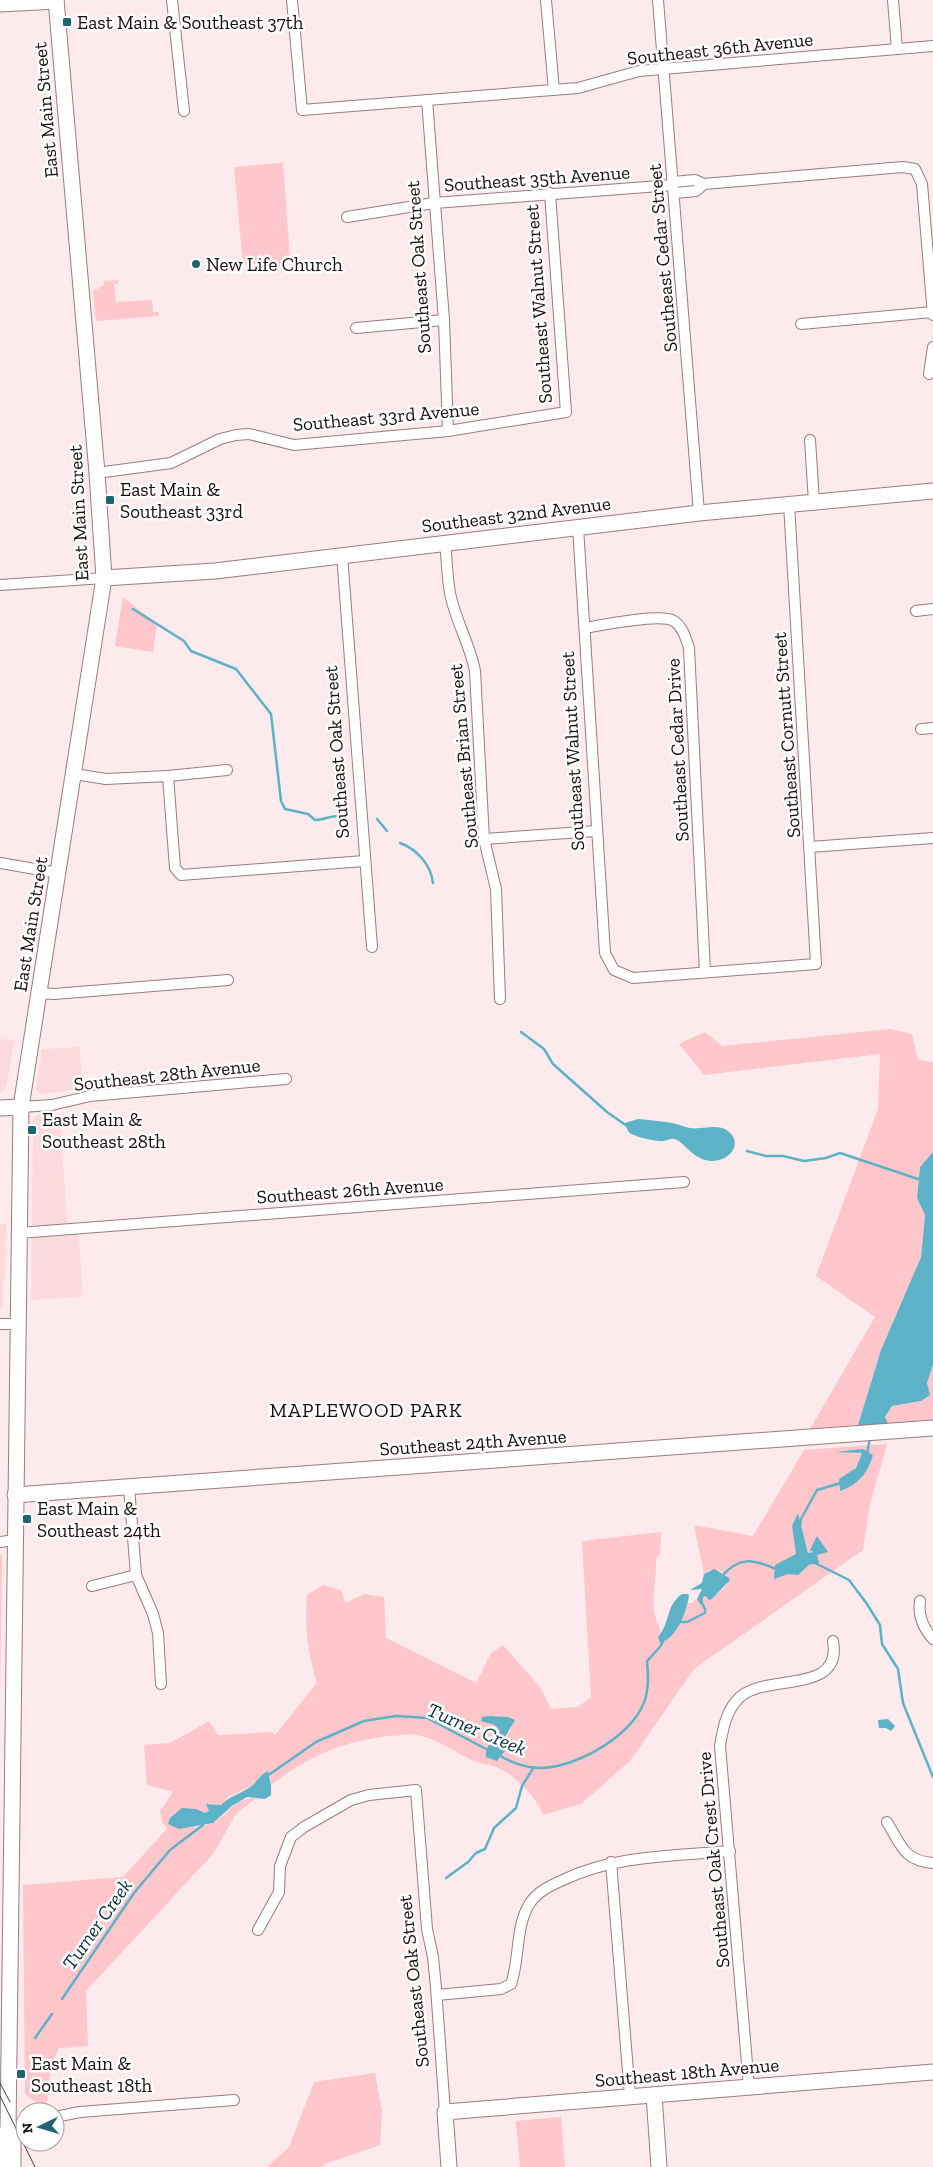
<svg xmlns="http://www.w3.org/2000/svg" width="933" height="2167" viewBox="0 0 933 2167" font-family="'Zilla Slab',serif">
<rect width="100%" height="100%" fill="#fdeaec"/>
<g fill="#fbdadd">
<polygon points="0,1039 16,1041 13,1048 7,1083 5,1089 0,1093"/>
<polygon points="80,1047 82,1089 41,1094 39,1093 36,1089 42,1049"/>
<polygon points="39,1114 67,1114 60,1118 67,1221 79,1237 83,1297 31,1300 33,1119"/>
<polygon points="6,1224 5,1282 3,1280 3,1307 0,1309 0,1225"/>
</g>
<g fill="#ffc6cb" fill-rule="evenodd">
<polygon points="283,163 290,259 281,267 267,263 246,265 243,264 234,167"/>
<polygon points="118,280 118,284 114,284 116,302 152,300 153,312 159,312 159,316 96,321 93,291 103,286 104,281"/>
<polygon points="123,597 157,624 153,652 115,646"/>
<polygon points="890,1029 912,1034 918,1060 933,1062 933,1152 920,1167 917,1198 925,1215 921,1257 881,1350 858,1425 810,1429 875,1317 816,1276 878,1109 880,1054 704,1075 679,1044 705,1032 722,1046"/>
<polygon points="933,1365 933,1422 890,1427 885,1417 892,1406 921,1401"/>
<path d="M887 1444 870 1504 863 1550 694 1669 630 1761 581 1804 543 1815C537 1797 514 1774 496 1767 489 1764 481 1764 474 1761 456 1753 438 1739 419 1735 409 1733 399 1735 389 1736 343 1741 307 1757 271 1785L270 1774 265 1772 253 1785 228 1797 221 1805 209 1803 210 1811 205 1813 199 1811 193 1828C199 1826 206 1826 212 1823 229 1815 235 1797 256 1798L236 1814 213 1854 86 1991 88 2046 59 2048 51 2065 46 2110 25 2094 23 1885 123 1877 167 1829 162 1822 160 1811 173 1792 147 1785 144 1745 170 1743 209 1721 218 1735 272 1732 275 1735 317 1683C308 1655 304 1625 307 1595L323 1585 341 1590 345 1603 364 1594 384 1597 386 1638 476 1683 491 1653 503 1645 540 1687 551 1709 578 1707 591 1697 582 1541 661 1532 660 1553 656 1559C657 1577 651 1597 655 1615 656 1622 660 1626 661 1634L658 1637 662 1643C677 1634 682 1619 688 1603H692L696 1599 702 1604 703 1597 707 1595 712 1599 727 1585 728 1576 720 1571 709 1570 704 1574 694 1525 753 1536 804 1450ZM863 1449 859 1481 840 1479 856 1468 862 1453 850 1454ZM798 1514 808 1553 814 1552 819 1563 809 1565 798 1574H788L796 1554 792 1526ZM490 1716 508 1717 511 1729C502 1742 506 1748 500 1760L489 1743 499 1735 500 1731Z"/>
<polygon points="0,1553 2,1556 0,1700"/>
<polygon points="375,2073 382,2112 380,2145 325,2164 323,2167 267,2167 289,2147 314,2082"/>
<polygon points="561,2117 565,2167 520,2167 516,2121"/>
</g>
<g fill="#5db2c7">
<path d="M638 1119C649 1120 661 1121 672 1123 678 1124 684 1127 690 1128 702 1130 717 1123 728 1131 744 1144 729 1161 712 1161 693 1161 682 1139 674 1139 671 1138 667 1141 663 1141 658 1142 635 1137 630 1133 627 1131 627 1127 625 1123Z"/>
<polygon points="933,1152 933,1365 927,1383 930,1395 921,1401 892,1406 885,1417 890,1427 858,1425 881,1350 921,1257 925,1215 917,1198 920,1167"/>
<path d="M863 1449 873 1455C868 1473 858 1485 840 1491L839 1479 856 1468 862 1453 836 1452Z"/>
<polygon points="798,1513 808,1553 813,1552 810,1550 817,1536 828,1552 817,1555 819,1563 809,1565 798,1575 788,1574 774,1579 775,1565 796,1554 792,1526"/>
<polygon points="714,1569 728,1577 730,1580 712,1599 709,1600 706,1596 703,1597 703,1603 701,1605 697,1599 702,1589 690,1590 702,1583 704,1574"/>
<path d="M682 1594H688L689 1596C686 1613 677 1638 660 1643L658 1637C671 1622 665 1606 682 1594Z"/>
<path d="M490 1716 508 1717 515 1720 504 1739 505 1751 497 1761 486 1757C484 1743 497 1743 500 1731L495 1725 481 1721 482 1717Z"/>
<polygon points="888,1719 895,1726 891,1731 886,1728 879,1728 878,1720"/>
<path d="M268 1771 271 1785V1795L265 1799 247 1797 232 1806 213 1823 179 1829 168 1824 170 1818 182 1808 196 1809 205 1813 209 1811 206 1804 221 1805C230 1795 242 1794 253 1785 258 1780 261 1774 268 1771Z"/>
</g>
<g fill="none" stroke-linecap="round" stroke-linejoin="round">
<g stroke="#5db2c7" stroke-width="2.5">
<path d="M133 609 184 641 191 651 236 669 271 714 281 801 285 809 308 814 315 820C326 820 334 813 345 818"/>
<polyline points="377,819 387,831"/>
<path d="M400 843C417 849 431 865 433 883"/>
<polyline points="521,1032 544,1049 553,1064 607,1112 627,1126"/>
<polyline points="747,1151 766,1156 783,1156 804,1161 826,1158 840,1153 921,1180"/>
<polyline points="867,1454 870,1438"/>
<polyline points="800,1526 801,1519 817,1490 841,1483"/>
<polyline points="815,1563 849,1580 867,1604 880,1625 882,1644 898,1669 903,1703 933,1777"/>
<path d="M721 1577C739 1556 753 1559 776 1569"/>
<polyline points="679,1622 687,1622 705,1613 705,1609 702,1603"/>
<path d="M500 1756C511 1762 527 1768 540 1768 577 1768 638 1733 646 1696 649 1684 648 1673 647 1661L660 1647 663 1641"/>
<polyline points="267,1776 316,1742 364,1721 396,1716 427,1718 488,1750"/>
<polyline points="446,1878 468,1862 476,1853 485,1849 494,1828 516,1808 522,1786 534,1767"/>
<polyline points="62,1999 134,1893 170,1850 203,1825"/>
<polyline points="35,2038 52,2014"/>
</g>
<g stroke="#997d7f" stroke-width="12">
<g id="street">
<polyline points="172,0 184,111"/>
<polyline points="292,0 302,110 578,88 639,71 933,46"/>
<polyline points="546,0 554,90"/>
<polyline points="658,0 699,513"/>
<polyline points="893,0 897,49"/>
<polyline points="427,100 444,320 448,431"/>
<polyline points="673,182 695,180 704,184 903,167 915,169 922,184 933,315"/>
<polyline points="674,193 696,191 704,184"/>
<polyline points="347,217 434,203 673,185"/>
<polyline points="801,324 933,312"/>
<polyline points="356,328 444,320"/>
<polyline points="929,374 933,347"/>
<polyline points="810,440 814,502"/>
<polyline points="97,473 171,463 220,439 236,435 249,434 294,445 448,431 566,412 550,193"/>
<polyline points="578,527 605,953 614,970 633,978 816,964 789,504"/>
<path d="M445 543C447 559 447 577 450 593 455 620 470 644 475 671L484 839 496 889 500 999"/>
<polyline points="342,555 372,947"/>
<polyline points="0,585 104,578"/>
<polyline points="916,611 933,609"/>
<path d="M585 628C602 625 661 613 674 621 683 627 686 639 689 648L705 972"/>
<polyline points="921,729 933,728"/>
<polyline points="74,774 106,779 168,776 175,868 181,875 364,861"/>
<polyline points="168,776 227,770"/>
<polyline points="484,839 596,831"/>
<polyline points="810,847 933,838"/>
<polyline points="0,863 58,873"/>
<polyline points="39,993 54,994 228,980"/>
<polyline points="21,1107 52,1105 90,1096 286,1079"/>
<polyline points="19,1233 684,1182"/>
<polyline points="0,1324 18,1324"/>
<polyline points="129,1487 136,1575 153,1614 158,1633 161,1684"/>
<polyline points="0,1542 15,1540"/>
<polyline points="92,1586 136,1575"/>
<path d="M920 1601C918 1615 923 1628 933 1639"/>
<path d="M887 1822C901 1845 904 1861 933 1863"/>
<polyline points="611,1862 630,2096"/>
<polyline points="258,1930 279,1892 280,1866 291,1837 304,1827 351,1800 369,1795 416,1790 427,1929 433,1957 436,1988 445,2112"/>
<path d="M437 1995 501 1989 511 1984C520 1959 515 1926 530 1903 538 1891 550 1886 563 1880 615 1855 674 1856 730 1851"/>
<path d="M749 2087 720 1746C723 1728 726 1710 740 1697 767 1673 843 1695 833 1641"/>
<polyline points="55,2117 80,2112 234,2100"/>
<polyline points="8,2129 25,2125"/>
</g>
</g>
<g stroke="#997d7f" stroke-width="17">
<g id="secondary">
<polyline points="0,4 56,1"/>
<polyline points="104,578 215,571 699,513 933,491"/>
<polyline points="0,1108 21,1107"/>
<polyline points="15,1495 933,1428"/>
<polyline points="654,2095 659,2167"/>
<polyline points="8,2129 13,2140 13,2167"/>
<polyline points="2,2167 2,2143 8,2129 21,1107 104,578 97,473 56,0"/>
<polyline points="449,2167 445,2112 933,2072"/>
</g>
</g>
<use href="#street" stroke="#fff" stroke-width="10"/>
<use href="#secondary" stroke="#fff" stroke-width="15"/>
<g stroke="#46393b" stroke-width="1">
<polyline points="0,2083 10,2102"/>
<polyline points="0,2096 35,2167"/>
</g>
</g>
<g fill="#1e6574" stroke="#fff" stroke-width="2">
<rect x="62" y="17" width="10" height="10" rx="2.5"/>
<circle cx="196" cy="264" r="5"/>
<rect x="105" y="495" width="10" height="10" rx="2.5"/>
<rect x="27" y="1125" width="10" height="10" rx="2.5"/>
<rect x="22" y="1514" width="10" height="10" rx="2.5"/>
<rect x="16" y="2069" width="10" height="10" rx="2.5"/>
</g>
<g text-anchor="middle" stroke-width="5" stroke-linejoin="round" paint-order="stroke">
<g font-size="19" fill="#190e0f" stroke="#fff" text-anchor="start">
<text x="77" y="29">East Main &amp; Southeast 37th</text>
<text x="206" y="271">New Life Church</text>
<text x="120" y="496">East Main &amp;<tspan x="120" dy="22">Southeast 33rd</tspan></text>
<text x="42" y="1126">East Main &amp;<tspan x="42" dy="22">Southeast 28th</tspan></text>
<text x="37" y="1515">East Main &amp;<tspan x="37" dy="22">Southeast 24th</tspan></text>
<text x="31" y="2070">East Main &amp;<tspan x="31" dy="22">Southeast 18th</tspan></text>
</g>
<g font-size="19" fill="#190e0f" stroke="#fff">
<text transform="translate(720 48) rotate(-6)" y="7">Southeast 36th Avenue</text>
<text transform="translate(45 110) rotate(-95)" y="7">East Main Street</text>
<text transform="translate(537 178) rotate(-4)" y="7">Southeast 35th Avenue</text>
<text transform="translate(662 258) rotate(-95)" y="7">Southeast Cedar Street</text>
<text transform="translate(418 267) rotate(-94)" y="7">Southeast Oak Street</text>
<text transform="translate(538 304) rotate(-94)" y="7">Southeast Walnut Street</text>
<text transform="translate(386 416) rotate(-5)" y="7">Southeast 33rd Avenue</text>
<text transform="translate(78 513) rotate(-93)" y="7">East Main Street</text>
<text transform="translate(516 514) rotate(-7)" y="7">Southeast 32nd Avenue</text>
<text transform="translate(786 735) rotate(-94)" y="7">Southeast Cornutt Street</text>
<text transform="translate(677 750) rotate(-93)" y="7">Southeast Cedar Drive</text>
<text transform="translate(572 751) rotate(-93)" y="7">Southeast Walnut Street</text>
<text transform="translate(336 752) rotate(-94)" y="7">Southeast Oak Street</text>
<text transform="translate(463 756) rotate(-95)" y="7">Southeast Brian Street</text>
<text transform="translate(30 924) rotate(-81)" y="7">East Main Street</text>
<text transform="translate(167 1074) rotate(-6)" y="7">Southeast 28th Avenue</text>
<text transform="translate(350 1190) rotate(-4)" y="7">Southeast 26th Avenue</text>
<text transform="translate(473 1442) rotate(-4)" y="7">Southeast 24th Avenue</text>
<text transform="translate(713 1860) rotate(-95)" y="7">Southeast Oak Crest Drive</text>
<text transform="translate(413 1981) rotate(-96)" y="7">Southeast Oak Street</text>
<text transform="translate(687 2072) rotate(-5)" y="7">Southeast 18th Avenue</text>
</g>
<g font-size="20" letter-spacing="1" fill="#190e0f" stroke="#fff">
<text x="366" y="1417">MAPLEWOOD PARK</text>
</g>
<g font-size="20" font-style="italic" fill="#042f38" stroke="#fff">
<text transform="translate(477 1729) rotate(23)" y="7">Turner Creek</text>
<text transform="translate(97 1924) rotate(-55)" y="7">Turner Creek</text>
</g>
</g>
<g transform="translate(40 2127) rotate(265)"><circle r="24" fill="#ffffff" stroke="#a39f9f"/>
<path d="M0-4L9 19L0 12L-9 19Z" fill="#1e6574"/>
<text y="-8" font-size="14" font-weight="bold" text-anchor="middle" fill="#190e0f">N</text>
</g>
</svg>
